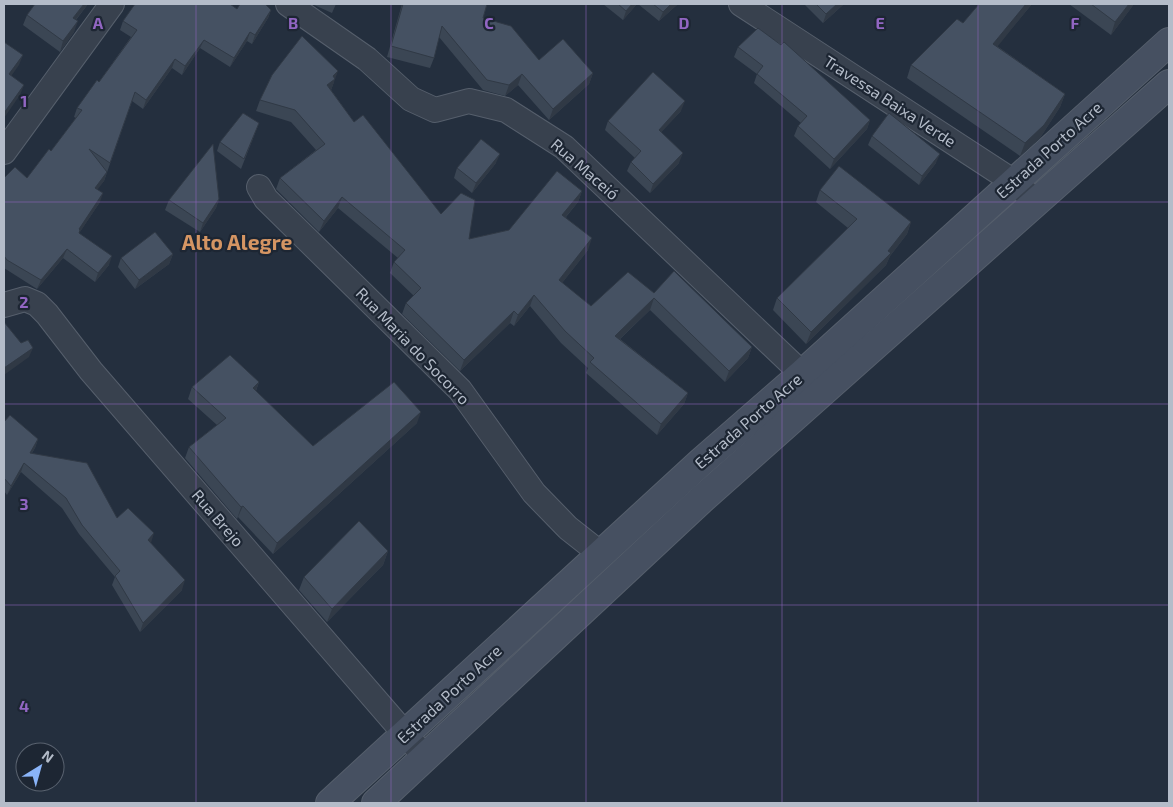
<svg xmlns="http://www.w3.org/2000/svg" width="1173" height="807" viewBox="0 0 1173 807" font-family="'Exo 2',sans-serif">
<rect width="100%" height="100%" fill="#242f3e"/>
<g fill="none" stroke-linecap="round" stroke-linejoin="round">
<g stroke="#565f6c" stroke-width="26">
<g id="street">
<polyline points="288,4 367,59 411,99 435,110 469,101 506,110 564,147 815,386"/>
<polyline points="741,4 1014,182 1036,202"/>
<polyline points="4,152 112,4"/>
<polyline points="259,187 266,199 460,390 534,493 568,528 601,554"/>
<polyline points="4,305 25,299 37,304 47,314 91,371 425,757"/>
</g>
</g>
<g stroke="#565f6c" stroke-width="30">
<g id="secondary">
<polyline points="330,803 701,462 802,374 1169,42"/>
<polyline points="376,803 702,499 1169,84"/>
</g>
</g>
<use href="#street" stroke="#38414e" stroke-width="24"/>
<use href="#secondary" stroke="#465061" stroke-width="28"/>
</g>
<g fill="#3b4654">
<polygon points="35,4 88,4 76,20 74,32 60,52 23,25 27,15"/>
<polygon points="312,4 336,4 332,13"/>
<polygon points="402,4 487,4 483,18 539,60 593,73 589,84 549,120 518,85 505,96 483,90 439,37 434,58 430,68 387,57"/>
<polygon points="603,4 637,4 623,20"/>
<polygon points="638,4 678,4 659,21"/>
<polygon points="804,4 844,4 823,23"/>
<polygon points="1032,4 997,46 1065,94 1060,107 1040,138 1020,156 907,78 911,65 963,23"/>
<polygon points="1069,4 1134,4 1111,35"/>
<polygon points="237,9 271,10 268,18 252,44 247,41 230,67 200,48 182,75 172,68 143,109 132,101 104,181 97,189 100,202 79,233 109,265 95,282 63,258 37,289 4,268 4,178 27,178 51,151 76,118 74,117 77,108 99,82 131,37 120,30 123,21"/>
<polygon points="738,47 870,120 867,129 830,169 794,136 798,126 801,123 754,83 757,74 734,57"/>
<polygon points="334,82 331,90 354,122 441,214 469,239 509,230 582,191 578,202 566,217 588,250 562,283 591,306 654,293 752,347 748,358 725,382 650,310 620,339 688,393 684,404 657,435 586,373 588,368 561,343 530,306 514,326 510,323 460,371 402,314 406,303 414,296 390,273 394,262 398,258 338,208 319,232 276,189 280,178 316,150 291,122 256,111 260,100"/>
<polygon points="681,111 661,132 679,163 650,193 627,171 631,162 635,158 605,130 608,121"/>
<polygon points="259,123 241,169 217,151 220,142"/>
<polygon points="872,136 936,163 919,185 868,145"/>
<polygon points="496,163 472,193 454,178 457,168"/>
<polygon points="820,190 911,222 907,234 890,256 886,265 806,344 773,310 777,298 848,228 816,202"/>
<polygon points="219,199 216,208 200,232 165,210 169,200"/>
<polygon points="173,254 169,264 135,289 118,267 121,258"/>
<polygon points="259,382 256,391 313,446 417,423 273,554 238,517 237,519 185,458 189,447 217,425 188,399 192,387"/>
<polygon points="4,422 38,439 35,448 32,453 151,543 182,590 140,632 112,585 115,577 79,534 62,508 21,472 7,495 4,491"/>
<polygon points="388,551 383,565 327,622 299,590 304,577"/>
</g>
<g fill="#303945">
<polygon points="84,4 88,4 69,28 73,18"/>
<polygon points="632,4 637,4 623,20 626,11"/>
<polygon points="671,4 678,4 659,21 663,12"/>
<polygon points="837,4 844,4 823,23 826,14"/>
<polygon points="1026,4 1032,4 989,57 993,44"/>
<polygon points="1129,4 1134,4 1111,35 1115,22"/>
<polygon points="271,10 268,18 252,44 255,35"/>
<polygon points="78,21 74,32 60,52 63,41"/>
<polygon points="250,32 247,41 230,67 234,58"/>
<polygon points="204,40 200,48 182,75 185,66"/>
<polygon points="23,55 19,65 5,85 9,74"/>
<polygon points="175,59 172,68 143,109 146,100"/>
<polygon points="338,71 334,82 331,90 327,85 333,76"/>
<polygon points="593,73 589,84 549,120 553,109"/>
<polygon points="522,74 518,85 505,96 509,85"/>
<polygon points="24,85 20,95 4,118 4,113"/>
<polygon points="1065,94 1060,107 1040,138 1020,156 1025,143"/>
<polygon points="685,101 681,111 655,139 659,130"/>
<polygon points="870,120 867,129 830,169 834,159"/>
<polygon points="683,153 679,163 650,193 653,184"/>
<polygon points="500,154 496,163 472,193 476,183"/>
<polygon points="940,154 936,163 919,185 922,176"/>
<polygon points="107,172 104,181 92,197 95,188"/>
<polygon points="582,191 578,202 558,226 562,215"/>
<polygon points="103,193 100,202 80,232 77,239 79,229"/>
<polygon points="342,197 338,208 319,232 324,221"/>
<polygon points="219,199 216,208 200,232 203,223"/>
<polygon points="911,222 907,234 890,256 886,265 806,344 811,332 888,251"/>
<polygon points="592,238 588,250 555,292 559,280"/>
<polygon points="67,249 63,258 37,289 41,280"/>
<polygon points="173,254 169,264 135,289 139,280"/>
<polygon points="112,256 109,265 95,282 98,273"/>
<polygon points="534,295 530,306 514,326 518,315"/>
<polygon points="654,298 650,310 611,347 615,336"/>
<polygon points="514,311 510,323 460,371 464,360"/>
<polygon points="752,347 748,358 725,382 729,371"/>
<polygon points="33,348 29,357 4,375 4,368"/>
<polygon points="259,382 255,393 253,388"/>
<polygon points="688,393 684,404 657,435 661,424"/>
<polygon points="421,412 417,423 273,554 277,543"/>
<polygon points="38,439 35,448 26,462 30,453"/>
<polygon points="24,463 21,472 7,495 11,486"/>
<polygon points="243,506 238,517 237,519 241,507"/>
<polygon points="154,533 151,543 148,540"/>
<polygon points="388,551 383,565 327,622 332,609"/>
<polygon points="185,580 182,590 140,632 143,623"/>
</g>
<g fill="#455162" stroke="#303945">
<polygon points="35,4 84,4 73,18 78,21 63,41 27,15"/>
<polygon points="135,4 230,4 237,9 240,4 265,4 271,10 255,35 250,32 234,58 204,40 185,66 175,59 146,100 135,92 110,163 89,149 107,172 95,188 103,193 79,229 80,230 79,233 112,256 98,273 67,249 41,280 7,260 4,256 4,197 5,196 4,195 4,178 15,167 27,178 49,149 51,151 82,110 77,108 97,80 99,82 137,30 123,21"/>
<polygon points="403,4 487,4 483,18 511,26 539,60 563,39 593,73 553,109 522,74 509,85 487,80 442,26 434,58 391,46"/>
<polygon points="618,4 632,4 626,11"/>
<polygon points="653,4 671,4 663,12"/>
<polygon points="816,4 837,4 826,14"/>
<polygon points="979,4 1026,4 993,44 1065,94 1044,125 1025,143 911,65 957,19 963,23"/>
<polygon points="1091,4 1129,4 1115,22"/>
<polygon points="758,28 781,45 784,42 870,120 834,159 798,126 807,116 757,74 763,66 738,47"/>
<polygon points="302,36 338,71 333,76 335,79 327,85 354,122 363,115 441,214 461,193 475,200 469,239 509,230 557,171 582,191 562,215 592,238 559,280 591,306 628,272 654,293 674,271 752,347 729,371 654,298 615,336 688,393 661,424 590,362 594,358 565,331 534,295 518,315 514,311 464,360 406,303 421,288 394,262 405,250 342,197 324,221 280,178 325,144 295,110 260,100 272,75"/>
<polygon points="4,42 23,55 9,74 24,85 4,113"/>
<polygon points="653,72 685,101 659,130 683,153 653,184 631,162 641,151 608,121"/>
<polygon points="243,113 259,123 244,159 220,142"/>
<polygon points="889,113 940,154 922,176 872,136"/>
<polygon points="481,139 500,154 476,183 457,168"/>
<polygon points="213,144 219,199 203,223 169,200"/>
<polygon points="839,166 911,222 888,251 891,253 811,332 777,298 857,219 820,190"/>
<polygon points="155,232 173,254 139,280 121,258"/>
<polygon points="4,322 21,343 28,340 33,348 4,368"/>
<polygon points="230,355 259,382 253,388 313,446 394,382 421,412 277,543 243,506 241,507 189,447 226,418 192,387"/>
<polygon points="10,415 38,439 30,453 87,463 117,518 128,508 154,533 148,540 185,580 143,623 115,576 120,571 82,525 66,498 24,463 11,486 4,478 4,422"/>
<polygon points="359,521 388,551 332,609 304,577"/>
</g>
<path fill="none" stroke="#9266c3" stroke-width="1" stroke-opacity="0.55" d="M196 4V803M391 4V803M586 4V803M782 4V803M978 4V803M4 202H1169M4 404H1169M4 605H1169"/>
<g text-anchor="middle" stroke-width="4.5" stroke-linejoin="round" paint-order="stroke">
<g font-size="16" fill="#b4bcc9" stroke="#1d2633">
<text transform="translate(890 101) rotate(33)" y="6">Travessa Baixa Verde</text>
<text transform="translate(1049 150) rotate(-42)" y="6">Estrada Porto Acre</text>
<text transform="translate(585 169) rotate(41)" y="6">Rua Maceió</text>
<text transform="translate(413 346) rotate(46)" y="6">Rua Maria do Socorro</text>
<text transform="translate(748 421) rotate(-41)" y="6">Estrada Porto Acre</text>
<text transform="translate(218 518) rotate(49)" y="6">Rua Brejo</text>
<text transform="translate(449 694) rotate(-43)" y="6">Estrada Porto Acre</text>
</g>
<g font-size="21" font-weight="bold" fill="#d59563" stroke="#1d2633">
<text x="237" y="250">Alto Alegre</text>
</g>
</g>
<g font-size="16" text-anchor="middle" font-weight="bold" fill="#9266c3" stroke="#1d2633" stroke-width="4.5" stroke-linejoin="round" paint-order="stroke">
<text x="98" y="29">A</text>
<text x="293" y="29">B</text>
<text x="489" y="29">C</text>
<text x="684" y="29">D</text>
<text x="880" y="29">E</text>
<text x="1075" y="29">F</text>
<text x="24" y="107">1</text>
<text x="24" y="308">2</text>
<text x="24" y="510">3</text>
<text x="24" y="712">4</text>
</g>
<rect width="1173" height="807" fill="none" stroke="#b4bcc9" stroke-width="10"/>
<g transform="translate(40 767) rotate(37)"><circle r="24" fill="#1d2633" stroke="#59626f"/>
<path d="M0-4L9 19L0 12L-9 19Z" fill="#8ab4f8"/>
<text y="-8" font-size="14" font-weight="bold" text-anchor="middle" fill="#b4bcc9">N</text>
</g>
</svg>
